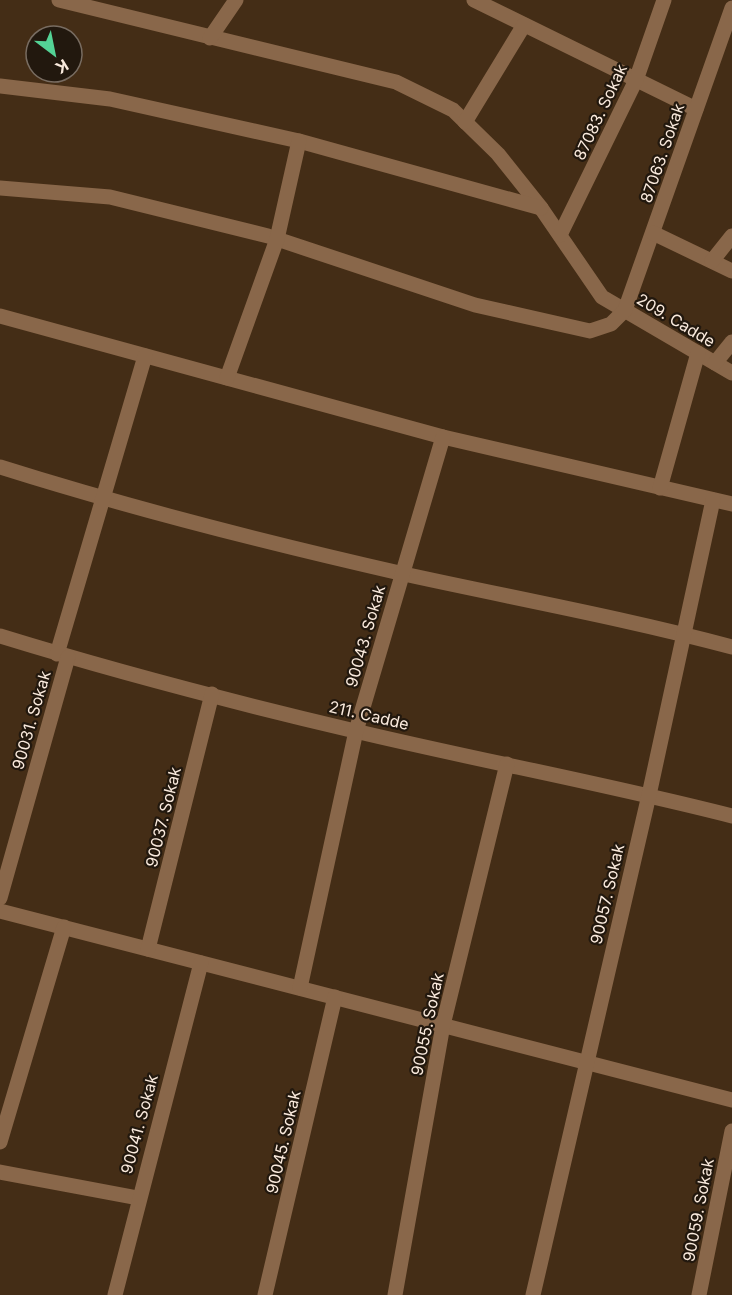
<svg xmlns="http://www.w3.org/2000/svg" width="732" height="1295" viewBox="0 0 732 1295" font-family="Inter,sans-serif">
<rect width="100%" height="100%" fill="#442d16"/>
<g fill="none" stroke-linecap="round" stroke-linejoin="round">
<g stroke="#89674a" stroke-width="15">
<polyline points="59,0 396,82 453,110 498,154 541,208 602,297 732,373"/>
<polyline points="474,0 696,109"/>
<polyline points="210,38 236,0"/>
<polyline points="0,86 110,99 299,141 541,208"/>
<polyline points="465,122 524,25"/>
<polyline points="0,188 110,197 268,236 475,305 590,331 611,324 625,310 732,8"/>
<polyline points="653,233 732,271"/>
<polyline points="560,235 636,80 664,0"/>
<polyline points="712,261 732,236"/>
<polyline points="0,316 443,437 732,504"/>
<polyline points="715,363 732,342"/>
<polyline points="227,378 277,239 299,141"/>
<path d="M0 467C133 509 268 543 404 574 513 598 624 618 732 647"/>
<polyline points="660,488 698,353"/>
<path d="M0 636C117 672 236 703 355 731 481 761 607 784 732 816"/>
<polyline points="57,654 145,356"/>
<polyline points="0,898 68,657"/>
<polyline points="0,911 732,1100"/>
<polyline points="148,949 212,694"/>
<polyline points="300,988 356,731 443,437"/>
<polyline points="0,1142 64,927"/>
<polyline points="0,1172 138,1198"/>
<polyline points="115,1295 201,963"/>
<polyline points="265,1295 335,997"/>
<polyline points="395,1295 443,1025 507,764"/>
<polyline points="533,1295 649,795 713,500"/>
<polyline points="699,1295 732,1131"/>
</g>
</g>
<g text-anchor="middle" stroke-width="4.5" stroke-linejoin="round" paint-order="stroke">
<g font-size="16" fill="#faeadd" stroke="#22180e">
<text transform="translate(600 112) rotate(-65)" y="6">87083. Sokak</text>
<text transform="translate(662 153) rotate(-71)" y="6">87063. Sokak</text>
<text transform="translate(676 320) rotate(31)" y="6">209. Cadde</text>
<text transform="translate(365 636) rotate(-74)" y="6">90043. Sokak</text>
<text transform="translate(369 715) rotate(13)" y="6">211. Cadde</text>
<text transform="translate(31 720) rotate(-74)" y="6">90031. Sokak</text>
<text transform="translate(163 817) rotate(-76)" y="6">90037. Sokak</text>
<text transform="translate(607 894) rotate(-77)" y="6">90057. Sokak</text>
<text transform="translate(427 1024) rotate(-78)" y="6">90055. Sokak</text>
<text transform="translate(139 1124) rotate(-75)" y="6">90041. Sokak</text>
<text transform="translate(283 1142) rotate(-77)" y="6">90045. Sokak</text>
<text transform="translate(698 1210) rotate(-79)" y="6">90059. Sokak</text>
</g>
</g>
<g transform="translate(54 54) rotate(148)"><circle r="28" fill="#22180e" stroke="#786c61" stroke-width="1.5"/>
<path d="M0-4.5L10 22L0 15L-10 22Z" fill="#54d396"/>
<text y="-9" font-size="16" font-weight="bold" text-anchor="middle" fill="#faeadd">K</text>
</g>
</svg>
